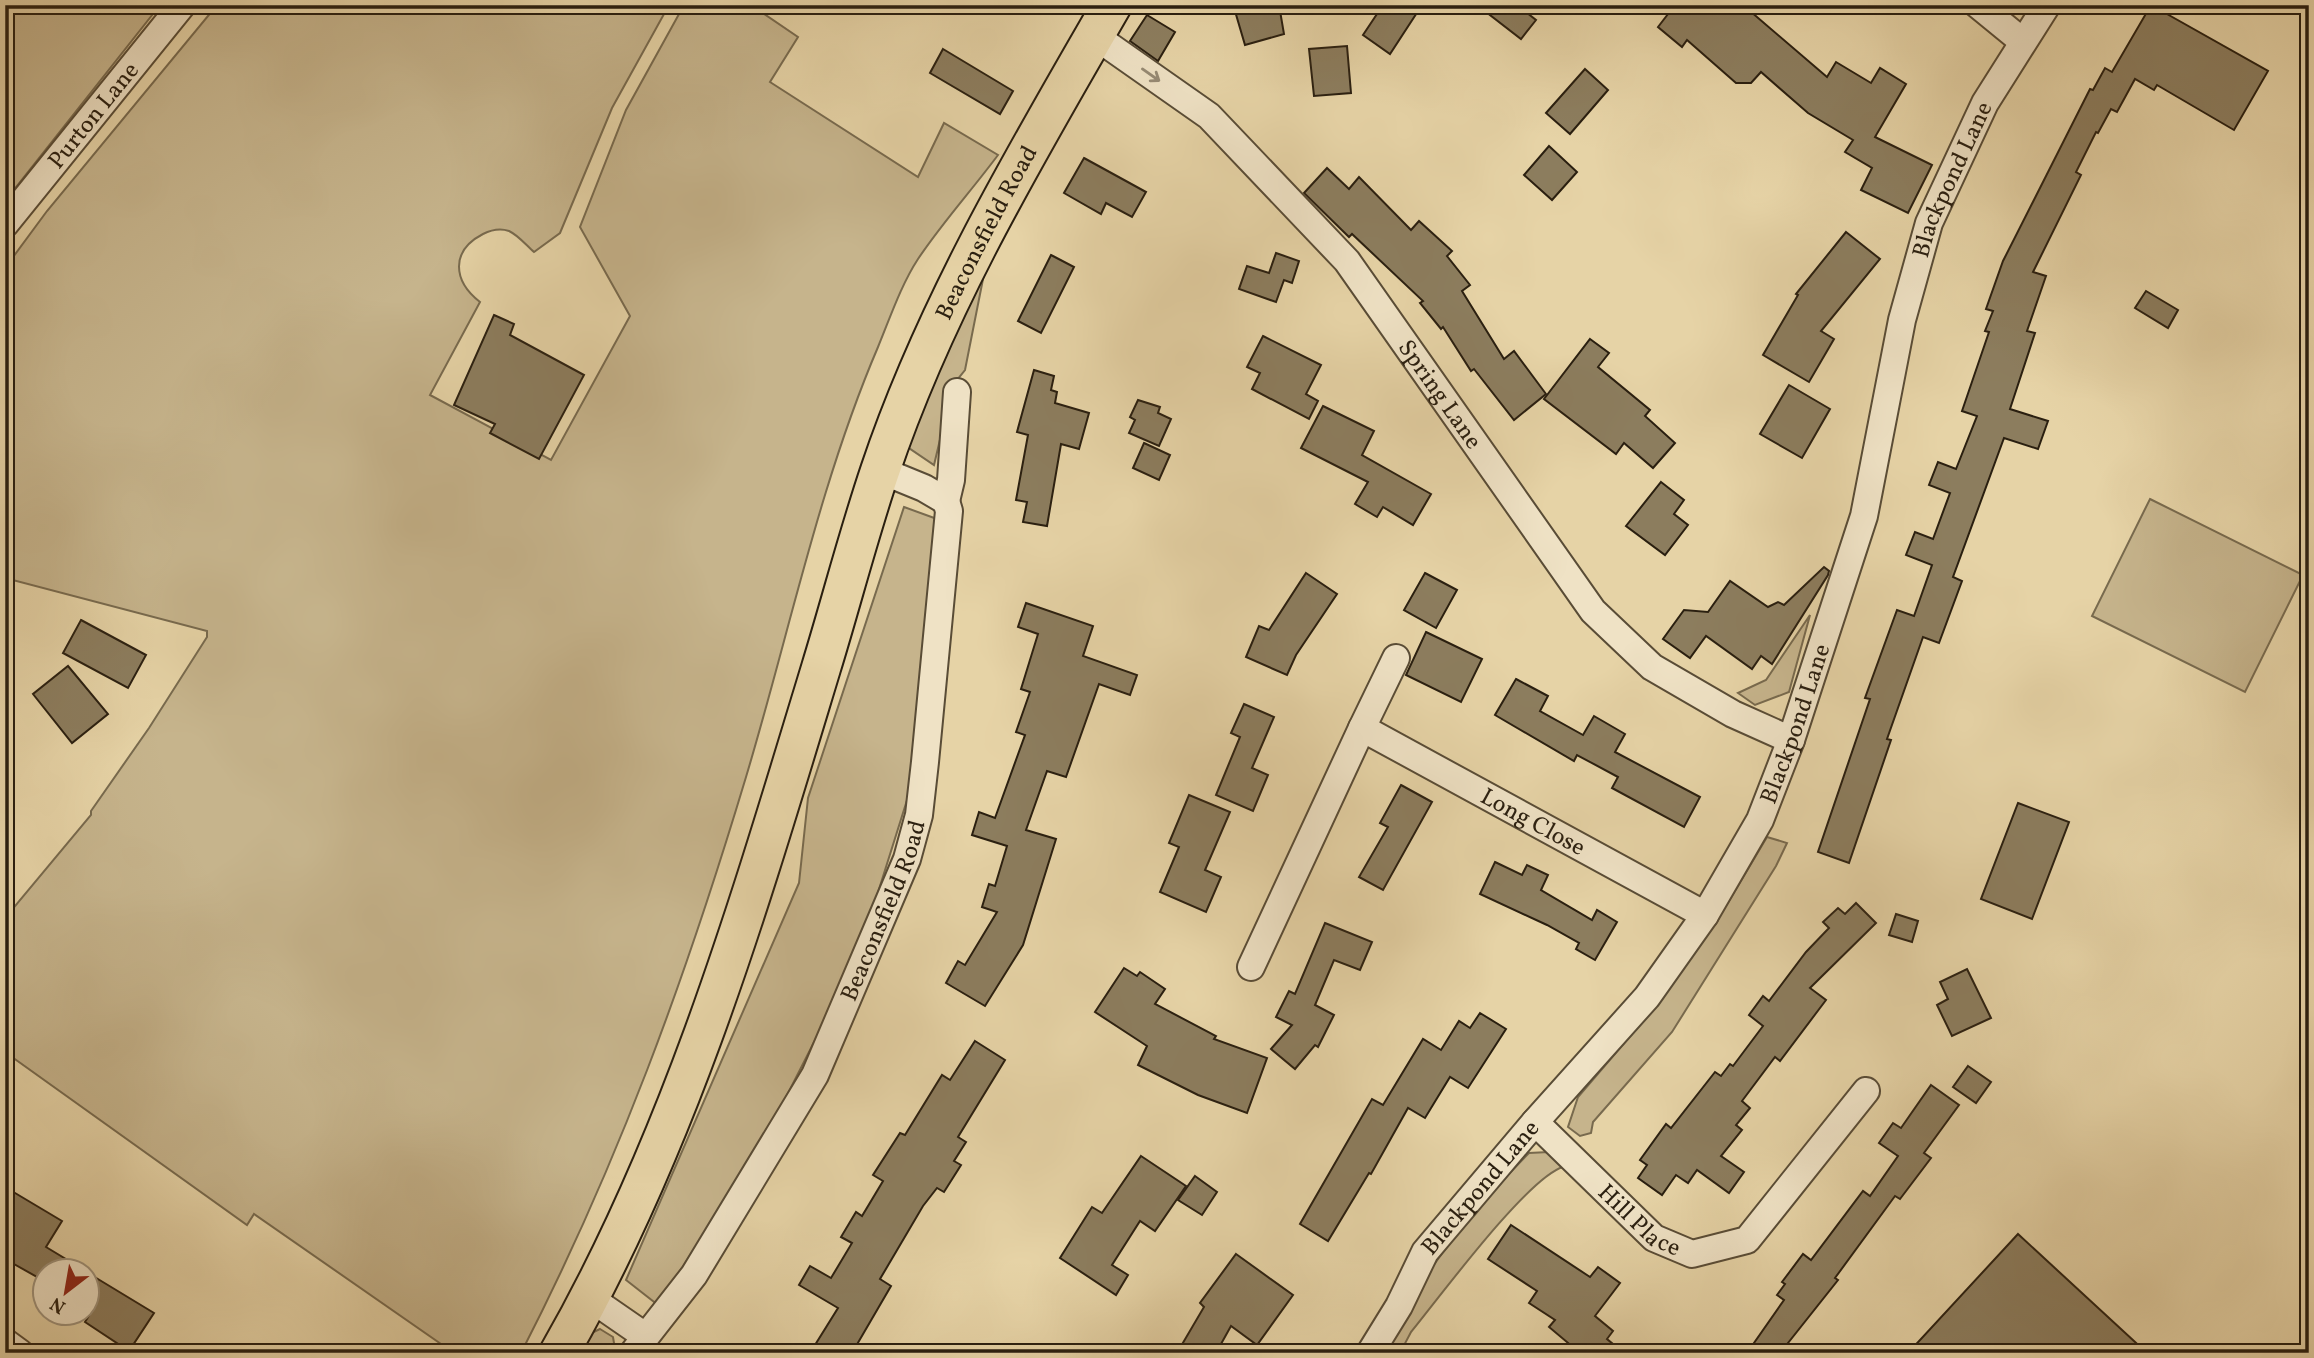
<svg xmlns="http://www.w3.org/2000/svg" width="2314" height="1358" viewBox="0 0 2314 1358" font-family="Vollkorn,serif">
<rect width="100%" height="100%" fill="#e6d3a6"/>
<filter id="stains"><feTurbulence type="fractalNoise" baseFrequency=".00286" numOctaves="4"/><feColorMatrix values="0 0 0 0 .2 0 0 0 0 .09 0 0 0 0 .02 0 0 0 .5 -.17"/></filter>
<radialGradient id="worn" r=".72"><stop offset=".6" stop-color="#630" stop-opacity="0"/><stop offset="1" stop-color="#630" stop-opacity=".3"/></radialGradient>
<g fill="#c6b48c" stroke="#786a4e" stroke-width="2">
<polygon points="5,5 160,5 5,201"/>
<path d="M217 5H669L612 108 560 233 534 252C527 246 518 235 509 231 500 228 491 230 483 234 450 251 453 281 480 302L430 395 551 460 630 316 580 227 626 110 684 5H751L798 37 770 82 918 177 944 123 998 155C972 190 942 223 918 259 901 285 890 318 878 347 819 485 789 634 746 777 685 980 618 1164 521 1353H454L254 1214 247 1225 5 1052V918L91 815V811L149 728 207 637V631L5 578V268L47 211Z"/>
<polygon points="984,274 965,370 953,385 934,465 906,446 933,373"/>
<polygon points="2150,499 2303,575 2245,692 2092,616"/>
<polygon points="904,507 937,519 908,797 858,956 760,1148 658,1305 626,1280 799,883 808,798"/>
<polygon points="1810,615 1789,692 1755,705 1738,693 1766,680"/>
<polygon points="1767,837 1787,843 1776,866 1672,1032 1593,1122 1591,1133 1580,1136 1568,1127 1578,1097 1650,1013 1729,901"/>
<path d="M1549 1152 1563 1167C1527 1178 1439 1298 1411 1332L1400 1353 1387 1346C1410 1285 1483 1199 1529 1153Z"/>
<polygon points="600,1329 613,1337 615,1349 612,1353 575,1353 585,1336"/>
</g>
<g fill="#8c7d5e" stroke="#2a1f10" stroke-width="2">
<polygon points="1279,5 1284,34 1245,45 1235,11"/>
<polygon points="1383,5 1422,5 1390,54 1363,35"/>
<polygon points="1477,5 1517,5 1536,20 1521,39"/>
<polygon points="1675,5 1743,5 1827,77 1836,62 1871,83 1880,68 1906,84 1875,137 1932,165 1908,213 1861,190 1872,168 1845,152 1853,140 1808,113 1761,72 1751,83 1736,83 1687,40 1682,47 1658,27"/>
<polygon points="2151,5 2268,71 2234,130 2157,85 2154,90 2135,79 2117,112 2111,109 2098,133 2096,132 2076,172 2081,175 2033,272 2046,276 2027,331 2035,333 2010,409 2048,421 2038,449 2004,438 1953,577 1962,581 1939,643 1923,637 1887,739 1891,740 1849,863 1818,852 1870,699 1865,698 1897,610 1914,616 1932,565 1906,555 1915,532 1933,539 1950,493 1929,485 1938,462 1956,469 1977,416 1962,411 1989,332 1985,331 1993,311 1986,309 2003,261 2090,89 2093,90 2105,68 2112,72"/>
<polygon points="1147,15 1175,32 1158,61 1130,41"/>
<polygon points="1347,46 1351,93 1314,96 1309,49"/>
<polygon points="943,49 1013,91 1000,114 930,73"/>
<polygon points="1585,69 1608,90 1570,134 1546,113"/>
<polygon points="1549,146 1577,172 1552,200 1524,175"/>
<polygon points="1084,158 1146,192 1132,217 1106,203 1101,214 1064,193"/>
<polygon points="1327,168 1349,189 1359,177 1411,230 1419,221 1452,251 1447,256 1470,285 1462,291 1504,359 1514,351 1546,394 1514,420 1474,369 1471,371 1443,327 1441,329 1420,303 1423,301 1352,234 1349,237 1304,193"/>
<polygon points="1846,232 1880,259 1821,331 1834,339 1809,382 1763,355 1798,295 1796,294"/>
<polygon points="1276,253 1299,261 1292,283 1284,280 1276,302 1239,289 1247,266 1269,273"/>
<polygon points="1051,255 1074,267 1041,333 1018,321"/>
<polygon points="2146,291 2178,310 2168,328 2135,308"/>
<polygon points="494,315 514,324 510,335 584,375 539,459 490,433 495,424 454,405"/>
<polygon points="1263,336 1321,365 1306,394 1318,401 1309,419 1252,389 1260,373 1247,367"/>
<polygon points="1590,339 1609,353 1598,367 1650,410 1645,416 1675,443 1653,468 1624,443 1616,454 1544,399"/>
<polygon points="1034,370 1054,376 1051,390 1057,392 1055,403 1089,413 1079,449 1061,444 1047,526 1023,522 1027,502 1016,500 1028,435 1017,432"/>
<polygon points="1789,385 1830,409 1802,458 1760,434"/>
<polygon points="1138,400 1160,407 1158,413 1171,419 1159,446 1129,433 1135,420 1130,417"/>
<polygon points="1323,406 1374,431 1362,455 1431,494 1413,525 1383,507 1377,517 1355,504 1368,482 1301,448"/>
<polygon points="1144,443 1170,455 1159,480 1133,468"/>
<polygon points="1661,482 1684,500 1674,514 1688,525 1665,555 1626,526"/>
<polygon points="1824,567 1829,571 1828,575 1772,664 1761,656 1752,669 1706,636 1690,658 1663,639 1684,610 1708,612 1730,581 1768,607 1778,602 1784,605"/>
<polygon points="1306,573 1337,594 1296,655 1287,675 1246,657 1259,626 1269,630"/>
<polygon points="1425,573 1457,590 1436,628 1404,610"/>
<polygon points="1026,603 1093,626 1083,656 1137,675 1130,695 1099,684 1066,777 1047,771 1026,830 1056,839 1023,945 985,1006 946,983 958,961 965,965 997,912 982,907 989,884 995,886 1007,846 972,835 979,812 995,818 1025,735 1016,732 1030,692 1021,689 1038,634 1018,627"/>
<polygon points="81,620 146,655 128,688 63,653"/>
<polygon points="1426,632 1482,659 1461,702 1406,675"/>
<polygon points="68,666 108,714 72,743 33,694"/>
<polygon points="1516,679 1548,696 1540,711 1583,735 1594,716 1625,734 1615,752 1700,797 1684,827 1612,788 1618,777 1577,755 1574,761 1495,715"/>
<polygon points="1244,704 1274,717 1252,768 1268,775 1253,811 1216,795 1240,737 1231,733"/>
<polygon points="1401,785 1432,802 1383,890 1359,877 1388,827 1380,823"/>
<polygon points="1189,795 1230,812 1205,870 1221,877 1206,912 1160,892 1179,847 1169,843"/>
<polygon points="2018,803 2069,822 2032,919 1981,899"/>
<polygon points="1495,862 1522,875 1527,865 1548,875 1541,890 1592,920 1597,910 1617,922 1595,960 1576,949 1579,943 1547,925 1480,894"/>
<polygon points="1856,903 1876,923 1810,988 1826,1000 1780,1061 1775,1057 1742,1101 1750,1108 1736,1125 1742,1130 1721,1156 1744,1172 1729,1193 1697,1170 1688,1183 1676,1175 1662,1195 1638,1178 1647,1165 1640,1160 1666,1124 1671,1128 1715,1072 1721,1076 1730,1064 1733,1066 1763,1026 1749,1015 1763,996 1769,1001 1806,952 1829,928 1823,922 1838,908 1845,914"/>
<polygon points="1896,914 1918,921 1912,942 1889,935"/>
<polygon points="1325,923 1372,942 1360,970 1334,960 1315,1005 1334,1015 1318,1047 1315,1045 1295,1069 1271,1049 1292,1025 1276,1017 1289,991 1295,994"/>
<polygon points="1124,968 1137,976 1140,972 1165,989 1155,1004 1216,1036 1214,1039 1267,1058 1247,1113 1198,1095 1138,1065 1147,1046 1095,1012"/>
<polygon points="1967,969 1991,1018 1952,1036 1937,1005 1948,999 1940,982"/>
<polygon points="1480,1013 1506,1029 1468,1088 1450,1077 1425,1118 1408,1108 1371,1174 1369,1173 1328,1241 1300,1224 1372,1099 1383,1105 1423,1039 1441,1050 1459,1021 1470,1028"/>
<polygon points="975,1041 1005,1060 958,1137 966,1142 954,1161 961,1165 944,1192 937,1188 923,1206 880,1279 891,1286 852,1353 810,1353 838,1308 799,1285 810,1266 831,1278 852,1243 841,1237 856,1212 862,1216 883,1181 873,1175 900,1133 905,1135 942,1075 950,1080"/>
<polygon points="1968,1066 1991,1082 1976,1103 1953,1087"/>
<polygon points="1931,1085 1959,1105 1924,1153 1931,1158 1900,1199 1895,1196 1835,1278 1838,1280 1780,1353 1747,1353 1784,1300 1777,1295 1785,1284 1782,1282 1803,1254 1811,1260 1863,1191 1870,1196 1898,1156 1879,1143 1893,1123 1901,1128"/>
<polygon points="1141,1156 1186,1186 1155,1231 1140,1221 1112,1265 1128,1275 1116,1295 1060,1258 1092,1207 1102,1213"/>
<polygon points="1195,1176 1217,1192 1202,1215 1178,1200"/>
<polygon points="5,1187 62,1221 46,1247 84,1270 46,1270 46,1282 5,1259"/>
<polygon points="1511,1225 1590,1277 1598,1267 1620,1283 1595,1316 1613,1331 1607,1339 1624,1353 1580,1353 1549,1327 1555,1320 1529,1303 1537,1291 1488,1259"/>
<polygon points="2018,1234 2147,1353 1908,1353"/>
<polygon points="1236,1254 1293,1295 1257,1345 1231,1326 1216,1353 1177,1353 1204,1307 1200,1303"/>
<polygon points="88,1273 154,1313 129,1351 85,1322 90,1314 88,1312"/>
</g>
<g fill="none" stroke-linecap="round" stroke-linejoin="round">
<g stroke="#594c36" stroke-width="30">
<g id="minor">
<polyline points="1978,5 2022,41"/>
<path id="s1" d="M1095 36 1209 116 1347 261 1593 611 1652 667 1733 714 1791 740"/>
<path id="s2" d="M5 224 182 5"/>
<polyline points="946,501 951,480 957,392"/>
<path id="s3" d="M1396 658 1362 728 1705 915"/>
<polyline points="1251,967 1362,728"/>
<path id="s4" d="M1535 1122 1654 1238 1692 1254 1747 1240 1866 1091"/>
<polyline points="590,1298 645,1336"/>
<polyline points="5,1342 20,1353"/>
<path id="s5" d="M633 1353 694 1275 815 1075 907 859 919 815 925 762 949 511 946 501 924 488 880 470"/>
<path id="s6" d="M1370 1353 1399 1306 1425 1252 1535 1122 1647 997 1705 915 1760 820 1791 740 1864 516 1902 320 1929 223 1985 103 2047 5"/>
</g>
</g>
<g stroke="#2a1f10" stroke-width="42">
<g id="primary">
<path id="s7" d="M559 1353C681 1140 750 902 821 668 841 603 858 536 880 471 935 307 1026 154 1112 5"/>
</g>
</g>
<use href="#minor" stroke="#efe2c5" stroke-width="26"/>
<use href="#primary" stroke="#e6d3a6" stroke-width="38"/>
</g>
<defs><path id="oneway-shaft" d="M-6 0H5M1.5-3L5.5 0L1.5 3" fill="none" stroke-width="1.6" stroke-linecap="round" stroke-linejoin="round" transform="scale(1.75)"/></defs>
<use stroke="#968a74" href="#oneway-shaft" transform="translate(1151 75) rotate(35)"/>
<g text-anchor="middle" stroke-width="5" stroke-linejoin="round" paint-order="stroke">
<g font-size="24" fill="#2a1f10" stroke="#efe2c5">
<text dy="8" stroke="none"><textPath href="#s2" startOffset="140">Purton Lane</textPath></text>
<text dy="8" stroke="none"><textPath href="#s6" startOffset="1334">Blackpond Lane</textPath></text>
<text dy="8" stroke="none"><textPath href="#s7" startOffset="1202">Beaconsfield Road</textPath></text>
<text dy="8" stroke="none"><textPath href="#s1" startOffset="502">Spring Lane</textPath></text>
<text dy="8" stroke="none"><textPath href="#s6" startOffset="766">Blackpond Lane</textPath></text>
<text dy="8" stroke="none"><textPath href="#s3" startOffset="273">Long Close</textPath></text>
<text dy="8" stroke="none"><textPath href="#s5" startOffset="511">Beaconsfield Road</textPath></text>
<text dy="8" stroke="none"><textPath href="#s6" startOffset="200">Blackpond Lane</textPath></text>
<text dy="8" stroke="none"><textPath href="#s4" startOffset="144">Hill Place</textPath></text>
</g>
</g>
<rect width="2314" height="1358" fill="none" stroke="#e6d3a6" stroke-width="28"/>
<rect x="7" y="7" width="2300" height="1344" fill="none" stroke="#2a1f10" stroke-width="3.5"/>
<rect x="14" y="14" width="2286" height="1330" fill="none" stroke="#2a1f10" stroke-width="2"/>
<g transform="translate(66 1292) rotate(211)"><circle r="33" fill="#efe2c5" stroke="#a0947d" stroke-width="2"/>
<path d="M0-5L12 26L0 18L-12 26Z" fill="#8f2418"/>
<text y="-10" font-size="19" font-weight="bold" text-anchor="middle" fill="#2a1f10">N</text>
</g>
<rect width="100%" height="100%" filter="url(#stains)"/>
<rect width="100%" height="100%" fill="url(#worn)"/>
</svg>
